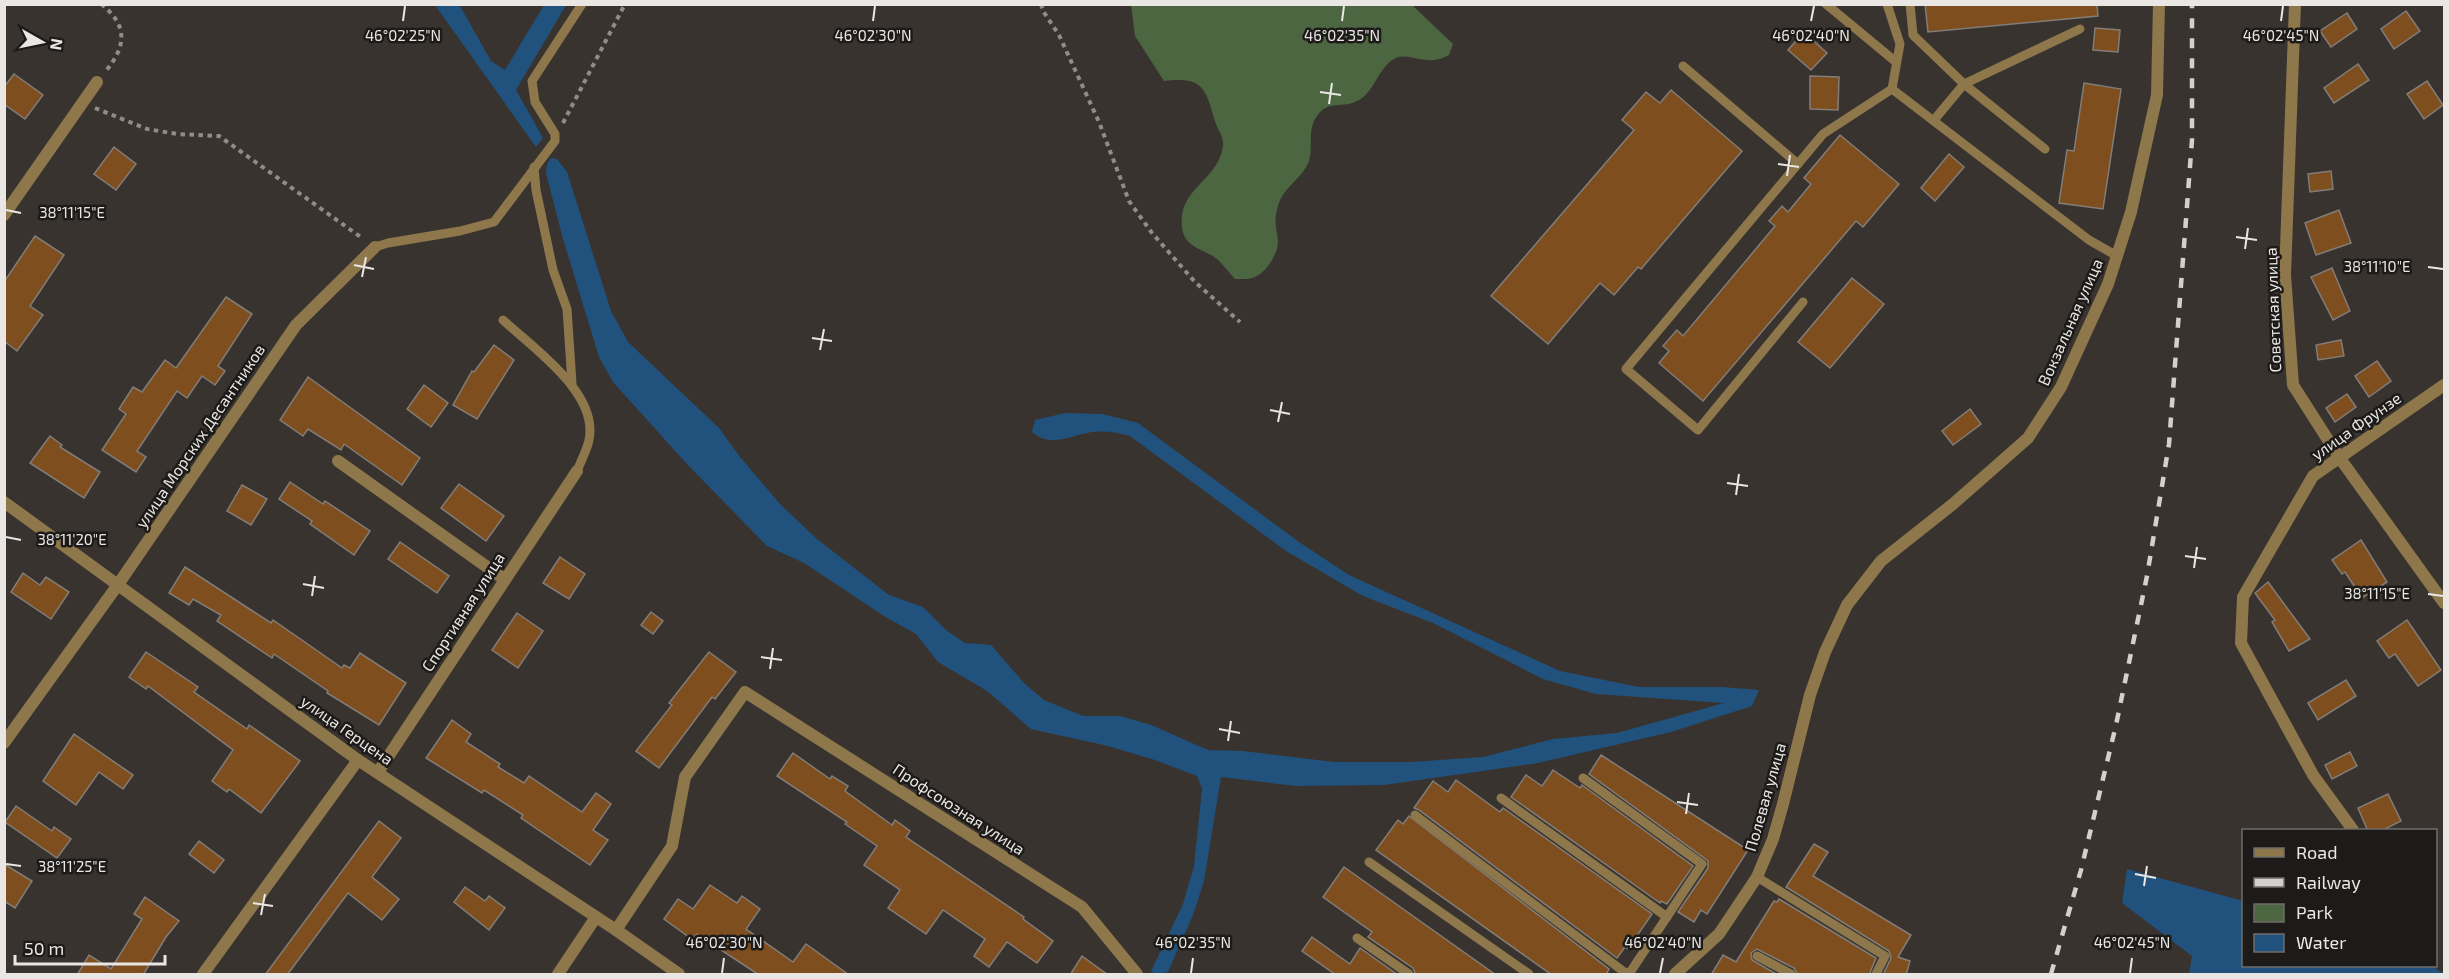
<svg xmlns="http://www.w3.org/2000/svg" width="2449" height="979" viewBox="0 0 2449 979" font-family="'Exo 2',sans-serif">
<rect width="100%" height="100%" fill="#38332f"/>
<path fill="#4b6640" d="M1131 5H1412L1453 44 1449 55C1425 68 1411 52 1396 58 1378 66 1375 93 1357 101 1339 110 1327 97 1314 121 1308 134 1313 148 1309 161 1303 178 1283 187 1278 206 1273 222 1277 228 1278 242 1278 253 1267 271 1257 276 1250 280 1243 279 1235 279 1229 273 1223 264 1217 259 1203 248 1184 248 1182 227 1178 192 1210 183 1220 157 1228 137 1218 134 1214 118 1205 85 1200 77 1164 81L1135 36Z"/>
<g fill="#21527d">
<polygon points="435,5 460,6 491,61 505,70 544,5 566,5 516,90 543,138 536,147"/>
<path d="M551 158 557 159 567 172 611 311 628 342 719 428 740 457 781 505 817 539 889 595 923 607 946 630 965 643 991 645 1024 683 1044 700 1083 716H1120L1151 725 1208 750 1243 751 1334 762H1411L1483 757 1553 739 1617 733 1724 703 1596 694 1543 679 1433 623 1363 596 1286 551 1130 436C1116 432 1102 430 1087 433 1068 437 1049 447 1032 432L1035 420 1065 413 1102 414 1138 423 1299 542 1349 575 1560 671 1639 687H1722L1759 690 1752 706 1671 732 1538 763 1384 785 1296 786 1221 777 1204 881 1193 915 1168 972 1155 974 1151 971 1183 904 1194 866 1202 789 1197 776 1155 760 1108 746 1031 729 987 691 938 662 916 634 884 616 804 563 767 546 685 462 613 382 599 357 563 239 546 173 547 164Z"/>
<polygon points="2127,869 2243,901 2244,966 2432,966 2444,974 2189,974 2192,956 2122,903"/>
</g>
<g fill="#7e4e1f" stroke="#827d78" stroke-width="1.5">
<polygon points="1925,4 2097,4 2098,16 1928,32"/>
<polygon points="2406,11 2420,31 2394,49 2381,29"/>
<polygon points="2347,13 2357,29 2331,47 2320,31"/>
<polygon points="2095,28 2120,30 2118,52 2093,50"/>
<polygon points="1804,32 1827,53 1811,70 1788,50"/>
<polygon points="2358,64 2369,80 2334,103 2324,88"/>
<polygon points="14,74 43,95 25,119 4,104 4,87"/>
<polygon points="1810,76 1839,77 1838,110 1810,109"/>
<polygon points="2427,81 2443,105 2424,119 2407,94"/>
<polygon points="2084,83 2121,89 2103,209 2059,203 2067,150 2074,151"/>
<polygon points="1671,90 1742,151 1641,269 1638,267 1614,295 1600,283 1548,344 1491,296 1634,130 1622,120 1646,92 1660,103"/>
<polygon points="1840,135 1899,184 1863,227 1856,221 1703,401 1659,363 1669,351 1663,346 1677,330 1683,336 1775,226 1769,221 1782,206 1788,212 1811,184 1804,178"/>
<polygon points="114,147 136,164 116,190 94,174"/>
<polygon points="1949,154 1964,167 1935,201 1921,188"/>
<polygon points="2331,171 2333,189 2310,192 2308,174"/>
<polygon points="2339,210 2351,243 2316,255 2305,223"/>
<polygon points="35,236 64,255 30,306 43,315 17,351 4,341 4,282"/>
<polygon points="2332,268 2350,311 2333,320 2311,277"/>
<polygon points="1852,278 1884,304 1830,368 1798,342"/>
<polygon points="226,297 252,314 218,366 225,371 215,385 202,376 187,398 177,391 137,451 146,457 136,472 102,450 126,414 119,409 133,387 142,392 165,360 176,368"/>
<polygon points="2341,340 2344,356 2318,360 2316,345"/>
<polygon points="494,345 514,360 477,419 453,405 472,371 474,372"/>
<polygon points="2377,361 2391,381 2369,397 2355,376"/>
<polygon points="308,377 420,458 402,485 344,444 341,450 308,429 303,436 280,420"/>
<polygon points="424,385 448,403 431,427 407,409"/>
<polygon points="2347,394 2356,407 2335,422 2326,408"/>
<polygon points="1970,409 1981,424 1953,445 1942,431"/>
<polygon points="50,436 62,445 60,447 100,472 84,498 30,463"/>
<polygon points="290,482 323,504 325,501 370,531 354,555 310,524 312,521 279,499"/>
<polygon points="459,484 504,516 486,541 441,508"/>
<polygon points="242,485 267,499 251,525 227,511"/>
<polygon points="2361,540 2387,582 2362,598 2345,572 2342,574 2332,560"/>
<polygon points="400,542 449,576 437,593 388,559"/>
<polygon points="560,557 585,574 569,599 543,583"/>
<polygon points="185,567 271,623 273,620 342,668 344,665 350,668 360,653 406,683 379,725 327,693 328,691 274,654 272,658 217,621 221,615 193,599 189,605 169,593"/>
<polygon points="23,573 40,585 46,577 69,592 51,619 11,592"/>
<polygon points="2268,582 2310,639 2289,651 2272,622 2275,620 2255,593"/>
<polygon points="651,612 663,621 653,634 641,625"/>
<polygon points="517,613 543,631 518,668 492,650"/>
<polygon points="2407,620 2441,670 2418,686 2395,654 2389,658 2377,641"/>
<polygon points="146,652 198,687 194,692 247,729 249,725 300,761 261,813 229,789 227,792 212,781 233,750 148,686 146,689 129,677"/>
<polygon points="709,652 736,672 715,699 712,697 659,768 636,751 672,705 669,703"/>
<polygon points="2346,680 2356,696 2318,720 2308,703"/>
<polygon points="452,720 471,734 466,742 500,764 498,767 524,783 529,776 582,812 596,793 611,804 593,830 608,840 590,865 521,818 523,815 484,790 482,793 426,758"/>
<polygon points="74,734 133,775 123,789 99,772 76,805 43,781"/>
<polygon points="2350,752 2357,766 2332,779 2325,765"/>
<polygon points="793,753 830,779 832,776 848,786 845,791 892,825 895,820 910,831 906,837 1024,917 1023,919 1053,941 1037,963 1007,942 989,967 974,956 985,939 943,910 926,934 888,908 900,890 864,865 877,846 845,824 847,822 777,776"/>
<polygon points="1601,755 1748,850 1707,914 1701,910 1694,922 1678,912 1708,868 1708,861 1589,774"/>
<polygon points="1553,770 1580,788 1582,785 1693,866 1667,904 1661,901 1660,903 1511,797 1526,775 1542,786"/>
<polygon points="1456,780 1500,812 1503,808 1652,914 1628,949 1625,947 1617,958 1419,810 1414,808 1433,781 1448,792"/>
<polygon points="2388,794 2401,821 2381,831 2368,831 2358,808"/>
<polygon points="16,806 52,831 54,827 71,839 57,858 5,822"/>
<polygon points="1409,816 1609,969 1606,975 1552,975 1376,850 1398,820 1403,824"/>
<polygon points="379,821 401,838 372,877 399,899 382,920 348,893 287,975 265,975"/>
<polygon points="199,841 224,860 214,873 189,854"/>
<polygon points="1814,844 1828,852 1813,876 1911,935 1898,957 1910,961 1906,975 1883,975 1891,958 1889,951 1786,887"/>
<polygon points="4,864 32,881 15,908 4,901"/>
<polygon points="1344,867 1496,975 1416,975 1413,968 1368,937 1372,932 1323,897"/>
<polygon points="710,885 737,903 742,896 760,909 746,929 793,962 806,944 849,975 759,975 697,934 693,940 664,919 678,899 693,909"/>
<polygon points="465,887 485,901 489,896 505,908 489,930 454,902"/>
<polygon points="145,897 179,921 166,937 143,975 77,975 89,955 111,969 142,919 134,914"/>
<polygon points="1779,899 1876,958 1869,975 1798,975 1794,968 1757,949 1751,953 1752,960 1778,975 1711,975 1723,955 1736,962 1774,901 1777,902"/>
<polygon points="1312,937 1350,964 1360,948 1398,975 1336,975 1302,951"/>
<polygon points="1082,956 1108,975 1070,975"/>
</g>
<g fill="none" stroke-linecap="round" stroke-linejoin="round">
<g stroke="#908c89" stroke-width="4" stroke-dasharray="4.5 4.5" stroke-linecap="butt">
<path d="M101 4C129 26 126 47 105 72"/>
<polyline points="1041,4 1043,11 1059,35 1099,122 1129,201 1152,233 1195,282 1240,322"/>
<polyline points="95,108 147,129 177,134 219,136 362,238"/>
<polyline points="563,123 625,4"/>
</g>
<g stroke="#8d774b" stroke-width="9">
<polyline points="1826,4 1896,62"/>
<polyline points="1887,4 1900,44 1892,89"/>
<polyline points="1910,4 1913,35 1964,84 2045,149"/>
<polyline points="1683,66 1798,164"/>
<polyline points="1934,120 1964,84 2080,29"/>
<polyline points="534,167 536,190 553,270 567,309 572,383"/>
<polyline points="375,247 388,243 460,231 494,222 555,141 555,134 535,102 532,81 582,4"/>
<polyline points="1803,302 1698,430 1626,369 1823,134 1892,89 2089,240 2117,256"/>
<path d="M503 320C533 348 599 393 589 440 587 450 581 461 577 471"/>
<polyline points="1583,778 1702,864 1629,974"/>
<polyline points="1501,798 1667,917"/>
<polyline points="1415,815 1627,974"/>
<polyline points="1369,862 1529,974"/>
<polyline points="1757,877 1885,956 1876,974"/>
<polyline points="1357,938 1409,974"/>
<polyline points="1757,956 1791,974"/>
</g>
<g stroke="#8d774b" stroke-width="12">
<polyline points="2295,4 2285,275 2293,385 2339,457 2444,603"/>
<polyline points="4,215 97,82"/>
<polyline points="338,461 504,579"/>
<polyline points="4,502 358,760 616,930 679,974"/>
<polyline points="4,743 117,586 296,325 375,247"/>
<polyline points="378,772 577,471"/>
<polyline points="2353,830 2313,775 2241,643 2243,597 2313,476 2444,385"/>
<polyline points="616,930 672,846 685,777 745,692 1082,907 1137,974"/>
<polyline points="203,974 358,760"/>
<polyline points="558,974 596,917"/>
<polyline points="1675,974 1719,934 1757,877 1773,839 1783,804 1810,695 1825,652 1847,605 1881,561 1953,504 2028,438 2061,387 2108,284 2131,212 2157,95 2159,4"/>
</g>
<polyline stroke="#d4d0cd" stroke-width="4.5" stroke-dasharray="10 10" stroke-linecap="butt" points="2051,974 2081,870 2116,725 2147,576 2169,444 2192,140 2192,4"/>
</g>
<path fill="none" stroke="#e9e6e3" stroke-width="2" d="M403 21 405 6M873 21 875 6M1342 21 1344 6M1811 21 1814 6M2281 21 2283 6M1320 92 1341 95M1329 104 1332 83M1778 164 1799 167M1787 176 1790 155M6 210 21 213M2236 237 2257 240M2245 249 2248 228M354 265 374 269M2428 267 2443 269M362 277 366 257M812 338 832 341M820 350 824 329M1270 410 1290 414M1278 422 1282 402M1727 483 1748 486M1736 495 1739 474M6 537 21 540M2185 556 2206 559M2194 568 2197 547M303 584 324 588M2428 594 2443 596M312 596 315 576M761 657 782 660M770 669 773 648M1219 729 1240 733M1228 741 1231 721M1677 802 1698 805M1686 814 1689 793M6 864 21 866M2135 874 2156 878M2144 886 2147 866M253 903 273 906M261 915 265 894M722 973 724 958M1191 973 1193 958M1660 973 1663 958M2130 973 2132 958"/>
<g text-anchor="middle" stroke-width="5" stroke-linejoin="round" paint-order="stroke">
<g font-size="16" fill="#e9e6e3" stroke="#1d1b19">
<text transform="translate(2273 310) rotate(-92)" y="6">Советская улица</text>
<text transform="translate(2070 322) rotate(-66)" y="6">Вокзальная улица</text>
<text transform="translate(2356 426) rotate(-35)" y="6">улица Фрунзе</text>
<text transform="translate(200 436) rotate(-56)" y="6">улица Морских Десантников</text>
<text transform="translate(463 612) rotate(-57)" y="6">Спортивная улица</text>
<text transform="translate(347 730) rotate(35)" y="6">улица Герцена</text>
<text transform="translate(1765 797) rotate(-74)" y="6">Полевая улица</text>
<text transform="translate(959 809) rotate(33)" y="6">Профсоюзная улица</text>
</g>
</g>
<g font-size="15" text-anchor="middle" fill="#e9e6e3" stroke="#1d1b19" stroke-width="5" stroke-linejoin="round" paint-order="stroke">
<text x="403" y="41">46°02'25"N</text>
<text x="873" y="41">46°02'30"N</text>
<text x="1342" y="41">46°02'35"N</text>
<text x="1811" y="41">46°02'40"N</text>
<text x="2281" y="41">46°02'45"N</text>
<text x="72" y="218">38°11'15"E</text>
<text x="2377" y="272">38°11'10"E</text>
<text x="72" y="545">38°11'20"E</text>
<text x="2377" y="599">38°11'15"E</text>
<text x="72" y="872">38°11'25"E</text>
<text x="724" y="948">46°02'30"N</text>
<text x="1193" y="948">46°02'35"N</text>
<text x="1663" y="948">46°02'40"N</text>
<text x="2132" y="948">46°02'45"N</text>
</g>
<rect width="2449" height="979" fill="none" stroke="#e9e6e3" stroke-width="12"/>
<rect x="2242" y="829" width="195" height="138" fill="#1d1b19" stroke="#6f6c6a" stroke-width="1.5"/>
<rect x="2254" y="848" width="30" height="9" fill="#8d774b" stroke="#6f6c6a" stroke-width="1.5"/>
<text x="2296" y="859" font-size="18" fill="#e9e6e3">Road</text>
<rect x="2254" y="878" width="30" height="9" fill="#d4d0cd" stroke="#6f6c6a" stroke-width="1.5"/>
<text x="2296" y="889" font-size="18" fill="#e9e6e3">Railway</text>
<rect x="2254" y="904" width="30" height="18" fill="#4b6640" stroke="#6f6c6a" stroke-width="1.5"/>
<text x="2296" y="919" font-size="18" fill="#e9e6e3">Park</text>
<rect x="2254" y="934" width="30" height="18" fill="#21527d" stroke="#6f6c6a" stroke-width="1.5"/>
<text x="2296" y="949" font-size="18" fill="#e9e6e3">Water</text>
<g transform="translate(42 42) rotate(99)" stroke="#1d1b19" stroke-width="4.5" paint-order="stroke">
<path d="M0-4.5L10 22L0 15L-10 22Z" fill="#e9e6e3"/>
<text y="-9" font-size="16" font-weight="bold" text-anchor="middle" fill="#e9e6e3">N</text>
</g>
<path d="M15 955v9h150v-9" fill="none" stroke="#e9e6e3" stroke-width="3"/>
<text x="24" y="955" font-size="18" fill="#e9e6e3" stroke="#1d1b19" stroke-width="4.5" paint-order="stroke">50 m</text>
</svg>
